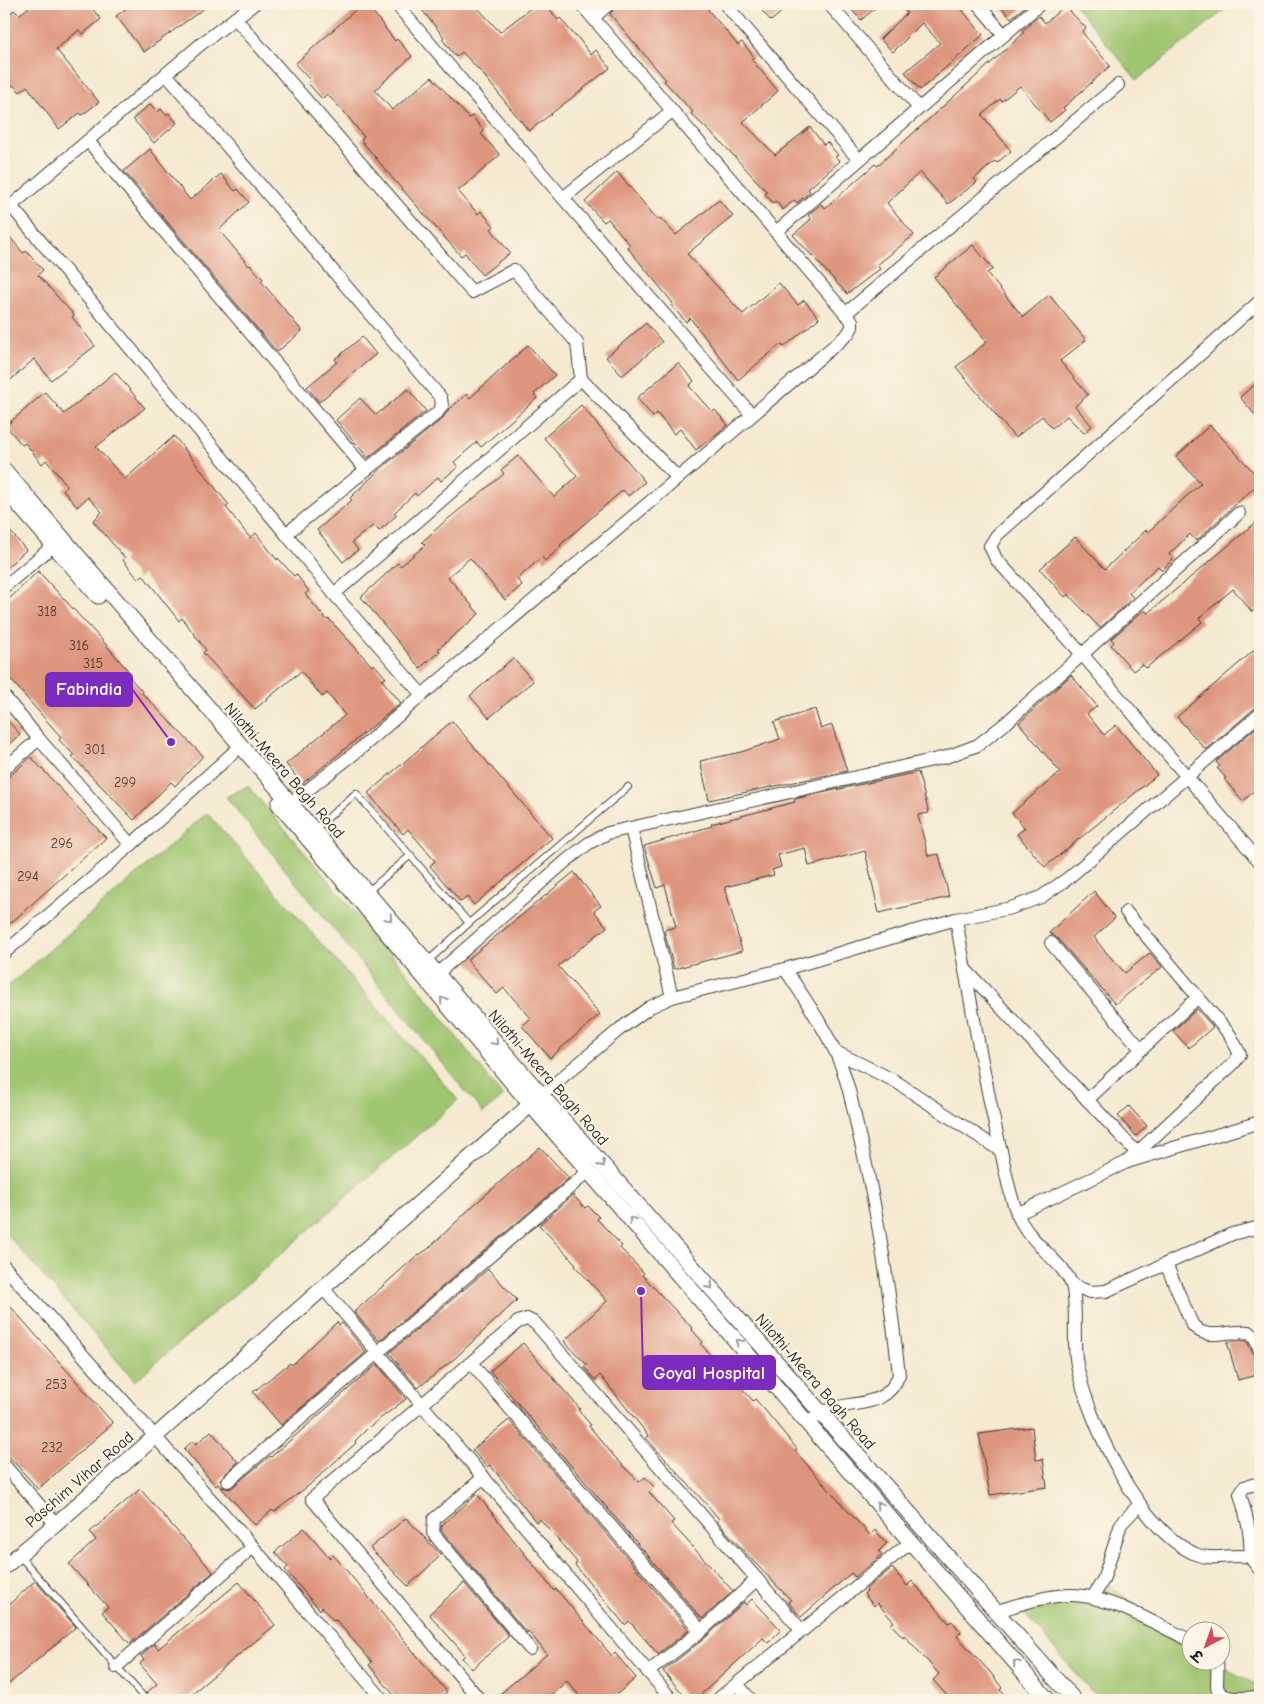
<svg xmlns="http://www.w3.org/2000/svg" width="1264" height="1704" viewBox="0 0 1264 1704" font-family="'Comic Neue','Playpen Sans Deva',sans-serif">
<rect width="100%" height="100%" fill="#fcf5e5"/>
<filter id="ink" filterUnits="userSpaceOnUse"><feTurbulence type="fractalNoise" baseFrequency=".02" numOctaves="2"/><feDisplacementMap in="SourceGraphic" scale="10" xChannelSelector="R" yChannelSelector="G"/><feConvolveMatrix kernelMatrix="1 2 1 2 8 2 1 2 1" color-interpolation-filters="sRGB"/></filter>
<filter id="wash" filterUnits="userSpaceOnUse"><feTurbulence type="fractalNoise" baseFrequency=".0096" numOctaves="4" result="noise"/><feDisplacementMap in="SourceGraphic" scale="20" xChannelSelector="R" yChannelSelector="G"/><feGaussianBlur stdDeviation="1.12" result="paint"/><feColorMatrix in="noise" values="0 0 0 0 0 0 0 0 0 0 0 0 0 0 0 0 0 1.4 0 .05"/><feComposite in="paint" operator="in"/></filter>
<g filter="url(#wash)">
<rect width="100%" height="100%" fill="#f5ead1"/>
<g fill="#9fc570" stroke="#5e7046">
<polygon points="1074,4 1232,4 1137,80"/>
<polygon points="248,786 413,980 503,1097 483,1113 226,797"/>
<polygon points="207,813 458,1100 135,1381 4,1231 4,990"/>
<polygon points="1110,1586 1191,1646 1192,1662 1212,1662 1260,1686 1260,1700 1099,1700 1024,1613"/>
</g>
<g id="blocks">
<g fill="#de957e">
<polygon points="33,4 88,4 101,19 83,34 79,30 56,49 99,102 82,115 80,113 59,129 27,86 20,92 13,85 4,93 4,18 14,10 19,15"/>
<polygon points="132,4 210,4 144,52 116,16"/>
<polygon points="362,4 367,4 395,41 397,39 412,56 375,90 392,110 432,77 469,118 472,116 484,131 481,134 500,155 458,191 478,214 481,211 494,226 491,229 510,253 482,275 465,253 461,256 394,180 361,140 364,137 345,113 327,94 322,99 308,83 310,80 295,64"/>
<polygon points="417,4 474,4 500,32 536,4 546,4 558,20 560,18 575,36 576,35 591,55 596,50 610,68 529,131 481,72 462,52 456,57 442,39 444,37"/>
<polygon points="617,4 703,4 738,45 742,42 754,57 751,59 778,91 743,122 775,155 810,127 824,145 827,142 838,155 835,157 840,161 808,189 810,192 797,203 794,200 783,210 776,201 773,203 765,194 767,192 721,142 691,114 693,112 664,81 666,80 610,14"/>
<polygon points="756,4 791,4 771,21"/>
<polygon points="846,4 880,4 861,20"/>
<polygon points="899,4 957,4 983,35 920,90 905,72 940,43 922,23 893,52 880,39 907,13"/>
<polygon points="998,4 1028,4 1011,18"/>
<polygon points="1065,6 1086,28 1082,32 1110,66 1063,108 1065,110 1050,122 1020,86 1002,101 1000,99 982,115 1011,151 997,163 995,161 974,179 977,182 948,204 920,172 887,203 914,235 877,265 880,269 847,294 793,235 811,219 808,215 821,204 825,208 875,164 877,166 1024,33 1022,31 1039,16 1045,23"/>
<polygon points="150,104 158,112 161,109 166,115 169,113 177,123 154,143 133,119"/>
<polygon points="150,149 190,200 221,174 235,191 238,189 249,202 219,230 249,266 250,265 263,279 261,281 302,331 277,352 124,171"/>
<polygon points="617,172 658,220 660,218 676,235 719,200 733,216 687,254 743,314 779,283 798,305 804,300 819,318 784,347 781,344 738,380 690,318 686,322 671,305 673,303 627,247 630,245 608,219 604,222 585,202"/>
<polygon points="4,230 23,253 26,251 43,270 38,275 74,315 72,317 95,346 51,380 34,359 4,386"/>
<polygon points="973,245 993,269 987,273 1023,317 1049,295 1086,340 1060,361 1088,395 1075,406 1092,426 1084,433 1067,416 1052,428 1042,416 1015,438 956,367 987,342 934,277"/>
<polygon points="646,323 662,342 622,376 606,357"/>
<polygon points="362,337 376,354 319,402 307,387 337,362 335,359"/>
<polygon points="528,345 555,375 534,394 537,398 481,447 477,442 454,462 458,467 441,481 438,477 417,496 415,493 394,513 397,515 379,531 374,525 352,542 358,550 343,562 317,530 352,500 350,498 379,470 442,419 449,409 467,394 470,398"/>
<polygon points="678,363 694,381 689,386 712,412 715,410 728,425 696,450 680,429 674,434 657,413 653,417 637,398"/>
<polygon points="115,372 145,408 96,447 125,479 174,436 229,505 226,507 250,538 256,533 277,560 278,558 294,576 296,574 309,591 305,594 327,620 329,619 372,666 374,664 386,678 382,680 401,703 302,784 286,764 345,715 327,693 322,697 301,671 255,709 203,653 206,650 182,618 179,621 143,575 138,579 123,560 125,558 93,521 102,512 88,497 77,507 63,490 67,486 46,460 42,464 25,443 22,445 6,426 45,392 64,414"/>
<polygon points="1260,380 1260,421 1240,397"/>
<polygon points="408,389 426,411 368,458 336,420 360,398 376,415"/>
<polygon points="581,405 645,482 628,496 623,490 560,545 561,547 545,561 542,557 517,579 522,585 505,600 470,558 448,577 479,614 438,649 440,651 420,668 361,597 398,563 401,566 425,545 422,542 443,523 504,474 501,470 518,456 554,497 575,478 577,476 544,438"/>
<polygon points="1210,425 1260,479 1260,482 1196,541 1190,534 1169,554 1173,559 1162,570 1158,566 1129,593 1133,598 1100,628 1068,594 1065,597 1040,569 1075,537 1105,569 1146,530 1148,532 1201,483 1176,457"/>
<polygon points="1260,519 1260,605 1252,612 1233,589 1199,618 1202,622 1146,668 1142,664 1133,671 1111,645 1114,642 1111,639 1144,610 1148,613"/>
<polygon points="4,524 26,550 4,570"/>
<polygon points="38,571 101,639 130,673 128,676 143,692 142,693 203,756 175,786 171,782 134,820 72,756 74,755 59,740 61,737 4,672 4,604"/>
<polygon points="1260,645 1260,706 1255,708 1206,750 1177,717"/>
<polygon points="513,658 533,681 489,718 470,696"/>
<polygon points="1071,675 1097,706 1087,714 1104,735 1116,725 1157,775 1045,867 1017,834 1025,828 1012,813 1060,772 1019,723"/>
<polygon points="815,709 821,729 832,725 847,771 709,800 700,761 741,752 780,739 774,722"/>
<polygon points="4,717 20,734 4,749"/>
<polygon points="452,721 552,838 474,905 467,897 461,902 430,866 435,861 408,829 403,834 368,793"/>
<polygon points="1260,724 1260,786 1243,801 1224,779 1226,778 1217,768 1220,766 1216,762"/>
<polygon points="31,757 106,838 4,929 4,781"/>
<polygon points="918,772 929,813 918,815 928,856 939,854 949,897 879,913 865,851 809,866 805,848 778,855 781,867 772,870 774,875 725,887 742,951 674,969 664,930 676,927 665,885 657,888 644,846 712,826 711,824 795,802 794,799"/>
<polygon points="574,872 601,906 594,911 607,927 558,966 600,1014 550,1058 522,1026 531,1018 504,988 497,994 467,960"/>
<polygon points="1094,891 1115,918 1094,937 1103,949 1125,973 1150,953 1162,967 1115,1004 1057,938 1049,933"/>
<polygon points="1197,1009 1213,1027 1189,1048 1173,1031"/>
<polygon points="1129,1106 1147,1126 1136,1136 1118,1116"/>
<polygon points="540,1147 569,1178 379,1341 354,1312 413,1259 428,1249 475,1204"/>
<polygon points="573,1195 585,1208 588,1206 599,1217 597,1219 622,1246 620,1248 644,1273 642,1275 693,1329 692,1330 703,1342 701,1344 726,1374 728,1372 753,1401 755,1399 764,1409 797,1449 795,1451 845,1508 870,1535 875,1530 887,1543 879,1551 882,1555 855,1577 851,1573 801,1617 788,1602 791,1600 750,1558 717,1521 719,1519 708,1506 646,1438 649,1436 600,1375 595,1380 584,1367 587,1365 564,1341 607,1301 575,1266 576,1264 539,1225"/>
<polygon points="488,1269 517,1300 453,1360 418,1388 389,1353"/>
<polygon points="4,1299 113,1423 38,1489 4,1451"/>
<polygon points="337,1322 339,1325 342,1323 366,1352 281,1425 253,1392 290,1363 292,1365"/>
<polygon points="1242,1340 1247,1341 1253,1354 1260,1359 1260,1374 1238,1380 1227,1342"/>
<polygon points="523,1343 580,1409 578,1410 591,1425 589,1426 614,1456 639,1482 645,1477 654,1487 649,1492 674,1521 671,1523 733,1591 702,1619 490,1371"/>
<polygon points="377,1364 406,1399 369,1427 355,1441 356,1443 307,1487 274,1512 272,1510 255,1525 218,1484 216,1486 184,1449 193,1441 196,1444 211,1431 238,1462 220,1479 222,1487 230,1489 270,1456 271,1457"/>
<polygon points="509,1420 689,1630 658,1654 629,1621 625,1625 575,1565 577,1562 540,1519 536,1522 490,1465 487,1467 472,1450"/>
<polygon points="1032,1427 1036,1460 1043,1459 1047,1487 990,1495 979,1434"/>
<polygon points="140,1489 213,1572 130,1644 102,1612 108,1607 69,1564 96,1540 90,1532"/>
<polygon points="477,1494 554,1591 556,1589 612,1656 615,1653 636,1678 610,1700 583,1700 567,1681 545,1700 493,1700 547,1654 528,1631 527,1633 441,1530 442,1525"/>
<polygon points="406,1518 441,1555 408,1586 370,1548"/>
<polygon points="304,1528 330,1558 333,1555 342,1565 447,1692 437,1700 398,1700 369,1665 372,1662 336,1620 334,1621 322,1607 320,1610 285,1570 288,1567 275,1552"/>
<polygon points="892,1568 907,1586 912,1581 949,1623 952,1621 961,1632 957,1636 990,1672 1002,1688 1000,1690 1010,1700 951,1700 933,1680 939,1674 904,1635 903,1637 891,1624 894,1622 877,1603 874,1606 864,1594 867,1591 866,1589"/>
<polygon points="35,1581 76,1627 4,1688 4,1609"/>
<polygon points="239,1582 275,1625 184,1700 151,1700 146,1693 157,1684 140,1664 144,1660 141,1656 154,1644 158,1649"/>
<polygon points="464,1583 509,1636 472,1669 462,1658 465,1655 429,1614"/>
<polygon points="752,1599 781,1630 768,1643 763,1638 695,1700 688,1700 663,1671 706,1637 744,1602 746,1605"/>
</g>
</g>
</g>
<g filter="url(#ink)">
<use href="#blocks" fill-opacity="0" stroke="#3d3b37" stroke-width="1"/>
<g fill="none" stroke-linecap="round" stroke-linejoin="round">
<g stroke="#3d3b37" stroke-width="8">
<g id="service">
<polyline points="314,830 356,793 469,923 427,962"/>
<polyline points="367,892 411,855"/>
<polyline points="469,923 628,787"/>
<polyline points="19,1555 146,1700"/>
</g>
</g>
<g stroke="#3d3b37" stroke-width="14">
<g id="minor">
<polyline points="396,4 563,198"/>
<polyline points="725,4 859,160"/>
<polyline points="829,4 919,108"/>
<polyline points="978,4 1004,35"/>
<polyline points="235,18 472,292 514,270 577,343 581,379 678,478"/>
<polyline points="593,18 609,4"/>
<polyline points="166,74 441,398 442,406 437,413 286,534"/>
<polyline points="672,111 563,198 752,415"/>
<polyline points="88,141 366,470"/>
<polyline points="11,206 286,534 334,594 422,695 848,334 852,327 852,321 581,4"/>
<polyline points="4,212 201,44 254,4"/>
<polyline points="776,232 1040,4"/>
<polyline points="1260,301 997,535 990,546 996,559 1081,653 1260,862"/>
<polyline points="845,314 1118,85"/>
<polyline points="4,587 53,546"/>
<polyline points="334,594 581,379"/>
<polyline points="4,696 39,739 4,769"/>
<polyline points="39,739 131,845 234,752"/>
<polyline points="291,803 360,749 422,695"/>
<polyline points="631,828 672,997"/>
<polyline points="1126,912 1230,1035 1240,1054 1234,1063 1127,1162"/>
<path d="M956 919C969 994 982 1069 999 1143 1005 1166 1008 1191 1017 1213 1027 1241 1064 1263 1072 1285 1078 1307 1072 1340 1077 1365 1088 1421 1141 1534 1198 1555 1215 1561 1233 1553 1250 1557L1260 1570"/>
<polyline points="1051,943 1141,1049"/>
<polyline points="4,953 131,845"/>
<path d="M785 969C803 996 821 1022 835 1051 847 1076 853 1107 859 1135 879 1215 890 1294 899 1375 885 1412 849 1398 821 1413 817 1415 813 1420 809 1423"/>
<polyline points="965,969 1137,1153"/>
<polyline points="431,979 566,861 589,843 608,833 946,757 978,745 1006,723 1239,513"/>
<polyline points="836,1052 895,1081 1001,1151"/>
<polyline points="541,1095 620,1029 650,1007 672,997 785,969 956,919 1011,908 1041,897 1067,879 1260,714"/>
<polyline points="1087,1100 1198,997"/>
<polyline points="1017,1214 1127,1162 1260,1122"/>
<path d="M1166 1264 1192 1324C1206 1343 1230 1329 1249 1332L1254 1336 1260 1351"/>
<polyline points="4,1266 253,1547 383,1700"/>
<polyline points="1072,1285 1090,1292 1106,1291 1232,1234 1260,1227"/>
<polyline points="323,1288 672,1700"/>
<polyline points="471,1363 701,1631"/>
<polyline points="4,1465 56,1524"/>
<polyline points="484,1477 434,1519 433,1533 530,1649"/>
<polyline points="228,1481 589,1171"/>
<path d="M1250 1557C1252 1535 1246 1515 1240 1494L1244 1487 1260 1483"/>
<polyline points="1093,1597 1103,1580 1121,1524 1139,1505"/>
<path d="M997 1611C1021 1604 1044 1596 1069 1595 1104 1593 1159 1626 1192 1641"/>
<path d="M1217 1662C1218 1669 1217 1678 1217 1686 1219 1703 1248 1697 1260 1697"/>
<polyline points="116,1667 253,1547"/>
<polyline points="648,1672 701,1631 757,1579"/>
<polyline points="737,1684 751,1700"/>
<polyline points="480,1700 312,1499 518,1322 527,1319 535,1323 802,1631"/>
<polyline points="717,1700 911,1542"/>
</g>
</g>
<g stroke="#3d3b37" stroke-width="17">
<g id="tertiary">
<polyline points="4,470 541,1095 1074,1700"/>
<polyline points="4,488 98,596"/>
<polyline points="279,804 531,1105 1048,1700"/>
<polyline points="4,1567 56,1524 538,1098"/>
</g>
</g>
<use href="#service" stroke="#fff" stroke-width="6"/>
<use href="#minor" stroke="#fff" stroke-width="12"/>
<use href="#tertiary" stroke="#fff" stroke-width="15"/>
</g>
<defs><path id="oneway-chevron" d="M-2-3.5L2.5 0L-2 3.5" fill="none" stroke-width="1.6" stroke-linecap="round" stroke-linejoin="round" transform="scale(1.25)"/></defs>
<g stroke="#999">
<use href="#oneway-chevron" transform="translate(389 918) rotate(49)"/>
<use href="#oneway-chevron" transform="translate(443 1000) rotate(-130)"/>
<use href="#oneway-chevron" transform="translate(495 1042) rotate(49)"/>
<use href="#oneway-chevron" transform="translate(602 1164) rotate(48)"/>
<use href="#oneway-chevron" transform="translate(632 1220) rotate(-131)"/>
<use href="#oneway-chevron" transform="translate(710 1286) rotate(48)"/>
<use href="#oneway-chevron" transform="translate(739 1342) rotate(-131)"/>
<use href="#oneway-chevron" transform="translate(879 1505) rotate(-130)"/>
<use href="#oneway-chevron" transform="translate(1016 1663) rotate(-131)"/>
</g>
</g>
<g text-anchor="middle" stroke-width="4.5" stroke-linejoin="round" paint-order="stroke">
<g font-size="14" fill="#4c3a34">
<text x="47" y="616">318</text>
<text x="79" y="650">316</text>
<text x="93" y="668">315</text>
<text x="95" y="754">301</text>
<text x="125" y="787">299</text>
<text x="62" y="848">296</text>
<text x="28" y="881">294</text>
<text x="56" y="1389">253</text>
<text x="52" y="1452">232</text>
</g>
<g font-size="16" fill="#1c1c1c" stroke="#fcf5e5">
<text transform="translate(285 770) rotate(49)" y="6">Nilothi-Meera Bagh Road</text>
<text transform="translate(549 1077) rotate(49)" y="6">Nilothi-Meera Bagh Road</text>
<text transform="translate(816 1381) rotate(49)" y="6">Nilothi-Meera Bagh Road</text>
<text transform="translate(79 1479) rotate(-41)" y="6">Paschim Vihar Road</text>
</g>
</g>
<path fill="none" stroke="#7b2cbf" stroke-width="2" d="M171 742L132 689M641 1291L643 1373"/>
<g fill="#7b2cbf" stroke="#fcf5e5" stroke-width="2">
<circle cx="171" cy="742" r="5"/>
<circle cx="641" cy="1291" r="5"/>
</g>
<g fill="#7b2cbf" stroke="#7b2cbf" stroke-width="2">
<rect x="46" y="673" width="86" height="33" rx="5"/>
<rect x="643" y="1356" width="132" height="33" rx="5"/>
</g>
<g font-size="18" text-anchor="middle" font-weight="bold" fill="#fff">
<text x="89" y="695">Fabindia</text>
<text x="709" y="1379">Goyal Hospital</text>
</g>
<rect width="1264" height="1704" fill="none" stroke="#fcf5e5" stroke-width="20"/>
<g transform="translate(1206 1646) rotate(221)"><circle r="24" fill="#fcf5e5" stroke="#a29e95"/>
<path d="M0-4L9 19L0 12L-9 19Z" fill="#d1495b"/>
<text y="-8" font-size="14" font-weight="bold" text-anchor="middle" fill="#1c1c1c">उ</text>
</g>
</svg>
